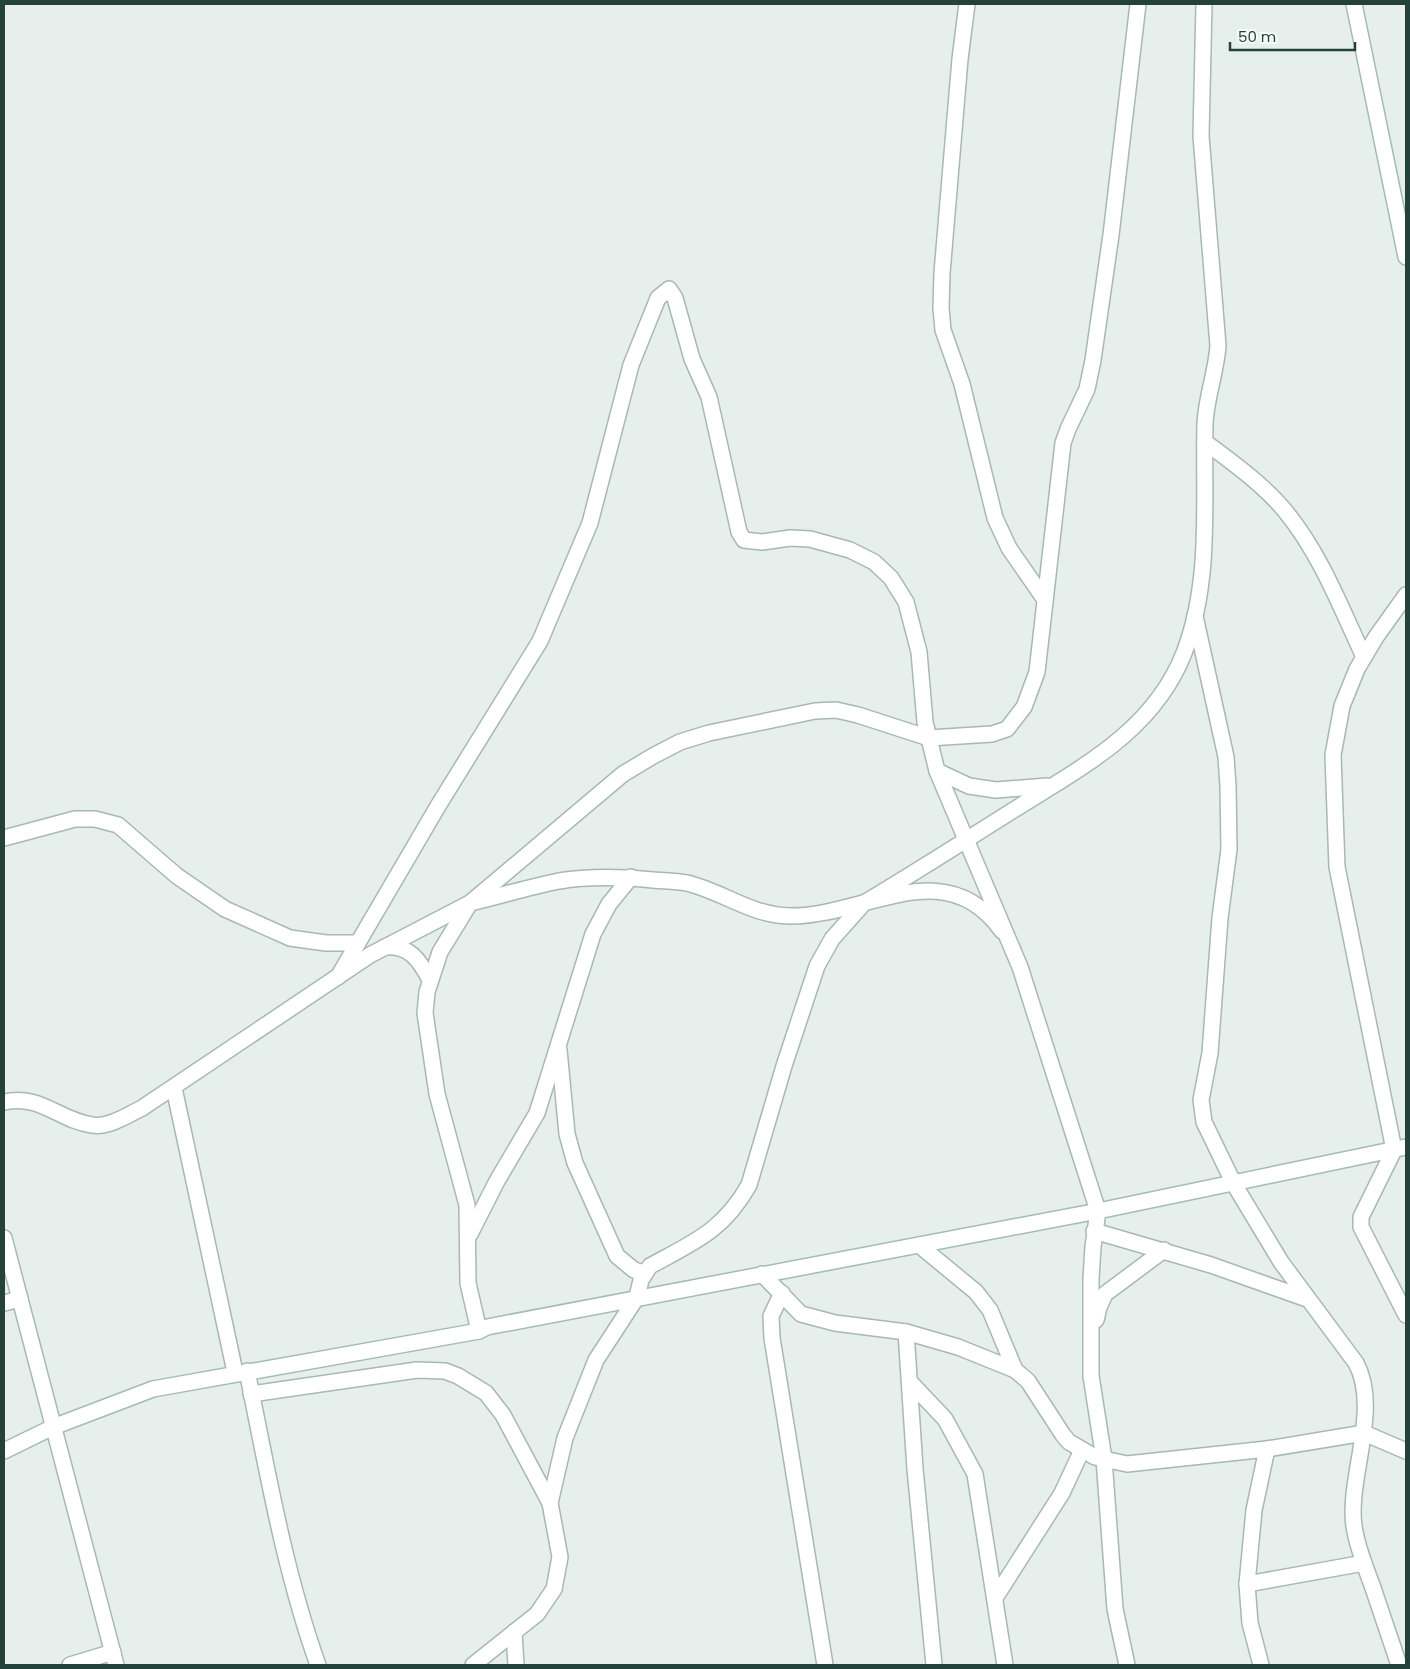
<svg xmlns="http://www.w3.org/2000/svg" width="1410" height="1669" viewBox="0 0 1410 1669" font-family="Poppins,sans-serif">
<rect width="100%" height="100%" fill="#e6efeb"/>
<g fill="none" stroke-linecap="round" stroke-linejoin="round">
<g stroke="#a8b8b2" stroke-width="18">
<g id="street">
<polyline points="967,4 960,59 942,273 941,308 943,330 962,384 995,518 1009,548 1045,600"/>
<path d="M1205 442C1233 463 1264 485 1286 512 1321 555 1341 608 1364 657"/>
<polyline points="1406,595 1376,637 1357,669 1342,706 1333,755 1337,867 1394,1150 1361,1217 1361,1227 1406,1315"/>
<path d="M1195 616 1226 757 1228 786 1229 849 1220 918 1210 1053 1201 1100 1204 1122 1234 1184 1281 1262 1356 1363C1381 1409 1347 1479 1354 1526 1357 1547 1365 1566 1372 1585 1381 1612 1390 1639 1399 1665"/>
<polyline points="937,771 969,786 996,790 1047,786"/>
<polyline points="4,838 75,819 95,819 118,825 177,876 225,909 290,938 326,943 358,943"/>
<path d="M385 947C409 944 420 961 430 980"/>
<polyline points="338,977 438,806 540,641 590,523 631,365 658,298 669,289 675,298 692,359 709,397 739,532 744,540 762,542 790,538 810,539 850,550 874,562 891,578 906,602 919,652 925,722 937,771 1020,967 1098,1211 1093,1247 1091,1279 1091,1376 1104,1459 1115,1609 1127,1665"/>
<polyline points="559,1050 567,1134 575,1163 617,1256 634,1270 644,1273"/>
<polyline points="174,1088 235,1372"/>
<path d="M4 1102C41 1094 58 1120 92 1125 108 1128 128 1115 142 1108L370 955 470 903 623 774 653 756 680 742 709 733 815 711 836 710 858 715 929 738 992 734 1007 729 1024 707 1037 672 1063 443 1068 429 1087 389 1093 360 1111 235 1138 4"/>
<polyline points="1094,1231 1211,1265 1307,1299"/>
<polyline points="470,1234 497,1181 537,1113 593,934 609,904 631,877"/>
<polyline points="4,1238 116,1665"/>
<polyline points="919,1245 976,1292 990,1310 1015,1370"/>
<polyline points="762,1274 801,1314 835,1323 906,1332 958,1347 1015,1370 1028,1381 1063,1435 1069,1442 1095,1457 1127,1464 1267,1449 1364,1433 1406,1451"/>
<polyline points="782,1293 771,1316 772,1338 825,1665"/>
<polyline points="4,1303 20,1299"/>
<polyline points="1096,1320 1099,1307 1105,1294 1164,1250"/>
<path d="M479 1331 468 1283 467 1205 437 1094 425 1013 427 992 440 952 470 903C500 896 529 887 559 881 590 876 622 877 653 880 664 881 676 881 687 883 724 892 752 916 791 916 866 916 945 851 1002 931"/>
<polyline points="906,1332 915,1469 934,1665"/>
<path d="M247 1371C267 1469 284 1570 318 1665"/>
<polyline points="910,1382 945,1419 975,1474 1005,1665"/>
<polyline points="251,1394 417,1370 445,1371 458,1376 486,1393 503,1415 550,1503"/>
<polyline points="1247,1584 1364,1563"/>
<polyline points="995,1598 1062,1493 1082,1450"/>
<polyline points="514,1632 516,1665"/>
<polyline points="70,1665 113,1652"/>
<path d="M473 1665 537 1614 554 1589 560 1557 550 1503 565 1438 596 1360 637 1297 641 1280 650 1266C694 1242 723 1231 749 1185L784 1066 817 966 832 939 864 903C914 873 963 842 1012 811 1080 768 1153 732 1184 653 1212 580 1203 500 1205 424 1206 398 1216 373 1218 346L1201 136 1204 4"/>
<polyline points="1261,1665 1250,1623 1247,1584 1254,1510 1267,1449"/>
</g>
</g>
<g stroke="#a4bbb3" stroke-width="18">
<g id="secondary">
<polyline points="1354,4 1406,257"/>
<polyline points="4,1451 53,1427 153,1389 479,1331 487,1327 1098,1211 1406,1147"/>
</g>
</g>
<use href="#street" stroke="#fff" stroke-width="15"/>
<use href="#secondary" stroke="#fff" stroke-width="15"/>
</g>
<rect width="1410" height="1669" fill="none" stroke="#24423a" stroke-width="10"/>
<path d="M1230 42v8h125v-8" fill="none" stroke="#24423a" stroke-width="2.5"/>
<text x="1238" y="42" font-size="15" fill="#24423a" stroke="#f7fbf9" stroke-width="4" paint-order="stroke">50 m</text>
</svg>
